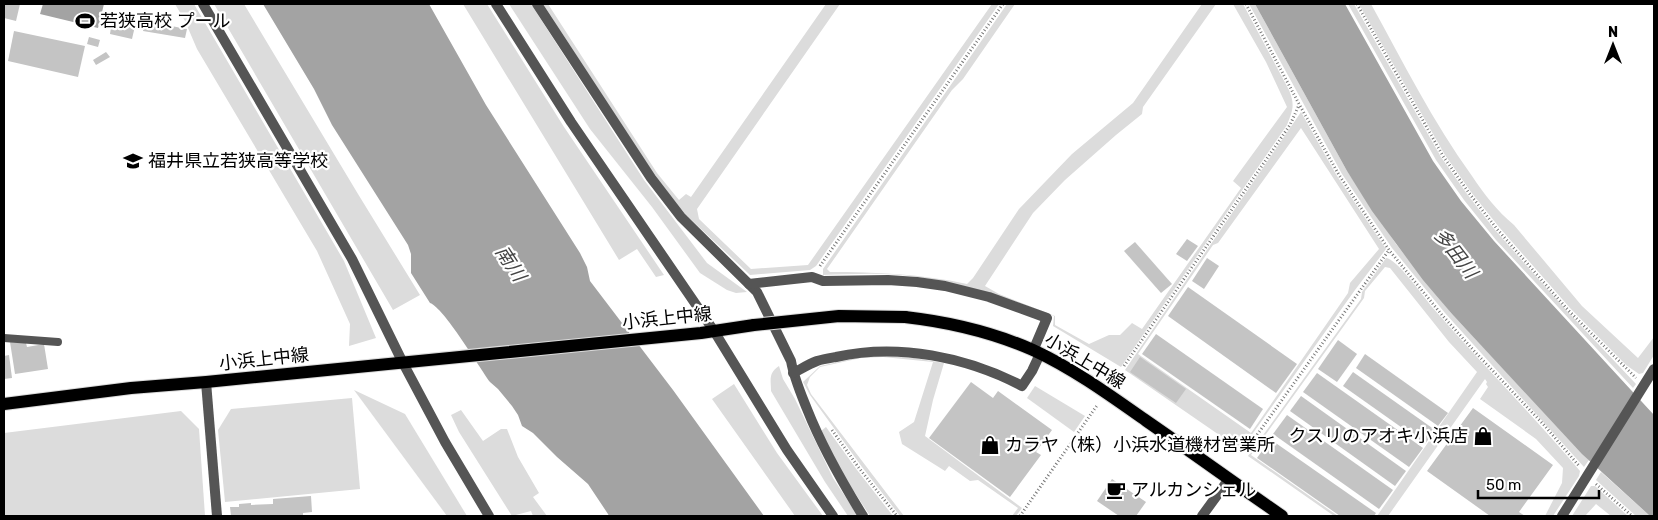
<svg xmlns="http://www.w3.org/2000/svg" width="1658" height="520" viewBox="0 0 1658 520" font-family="Rubik,'Noto Sans JP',sans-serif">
<rect width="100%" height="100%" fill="#fff"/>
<g fill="#dcdcdc" fill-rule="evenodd">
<polygon points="175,4 194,4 344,261 376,338 349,346 350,324 317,251 197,49 185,21"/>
<polygon points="214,4 244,4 358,194 420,295 393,310"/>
<polygon points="463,4 487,4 564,127 664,275 656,277 637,249 619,260"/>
<polygon points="509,4 531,4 644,180 707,263 747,292 736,293 727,290 700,273 652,207 590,129"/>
<polygon points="543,4 548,4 657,173 679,200 686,194 691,197 826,4 840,4 697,209 699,219 751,269 808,265 992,4 999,4 816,266 810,270 750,275 685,214 655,176"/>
<path d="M1007 4H1015L963 79 952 90 827 269 830 272C876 272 921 274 967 284L973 278 1019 209 1072 154 1133 103 1202 4H1216L1143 107 1142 114 1116 135 1065 180 1033 213 985 286 999 294 1055 316V325L1089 344 1109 335H1120L1132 323 1142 329 1241 188 1233 181 1287 107 1266 62 1233 4H1243L1289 90C1295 105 1293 110 1287 125L1121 367 1053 326 1054 316C1010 298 965 285 918 277 887 272 855 274 823 275V269Z"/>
<polygon points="1249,4 1255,4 1347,171 1396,244 1452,314 1589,460 1584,467 1445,313 1392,248 1342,174"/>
<polygon points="1348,4 1354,4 1441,157 1467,194 1495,230 1567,311 1636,384 1633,388 1496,240 1464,200 1436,160"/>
<path d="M1359 4H1371C1403 62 1433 122 1472 176 1484 194 1497 211 1514 225L1582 306 1638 358 1654 337V355L1643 373 1639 374 1626 365 1570 308 1499 227 1471 192 1445 155Z"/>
<path d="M1301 112 1337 176 1386 249 1355 290 1241 450 1125 370ZM1301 128 1379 249 1350 283 1348 293 1251 433 1138 354 1213 245 1218 243Z"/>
<path d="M1386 258C1396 258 1424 297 1432 307 1481 363 1533 415 1580 471L1579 476 1553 516H1545L1562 483 1563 468 1536 439 1480 399 1488 387 1486 384 1487 382 1485 379 1388 516H1377L1477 372 1449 342 1390 268 1385 267 1365 291 1364 298 1251 455 1338 516H1334L1248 456 1361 299 1362 292Z"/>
<polygon points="871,355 914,358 944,363 933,400 925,436 1022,508 1016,516 1012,516 1018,508 978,480 970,481 949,466 945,471 902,444 899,432 914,422 933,362 883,357 861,358 820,367 810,377 807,385 811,394 904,516 900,516 862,467 810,395 803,382 820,366"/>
<path d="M779 366 783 379 795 399 833 478 858 516H848L825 482 771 391C771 380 768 373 779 366Z"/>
<polygon points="734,384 777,453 823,516 795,516 712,399"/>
<polygon points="1035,386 1085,416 1074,432 1027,398"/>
<polygon points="354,390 405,414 467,516 447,516"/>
<polygon points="352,398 360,489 225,502 218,430 231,409"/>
<polygon points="461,410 483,441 501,429 507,429 518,457 539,493 533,497 547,516 533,516 531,511 512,516 459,432 451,415"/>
<polygon points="181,411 199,429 205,516 4,516 4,433"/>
<polygon points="826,427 857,470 893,516 870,516 842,473 821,431"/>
<polygon points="1601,472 1650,516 1636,516 1596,480"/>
<polygon points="1591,486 1595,486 1628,516 1611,516 1596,504 1585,516 1572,516"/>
</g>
<g fill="#a3a3a3">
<polygon points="43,4 104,4 98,28 40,14"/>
<path d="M263 4H429L486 105 580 253 587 267 590 281 673 390 764 516H609L608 514 588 484 557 457 533 433 522 426 518 415 512 406 498 389 490 382C479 367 444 308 430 303L411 273V254L408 245 332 125 314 89Z"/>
<polygon points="1255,4 1345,4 1433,161 1461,201 1494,241 1654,415 1654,516 1650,516 1582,454 1452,314 1423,280 1372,211 1347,171"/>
</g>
<g fill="#c4c4c4">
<polygon points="4,4 20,4 16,21 4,18"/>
<polygon points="112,21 135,26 132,39 110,34"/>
<polygon points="145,21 187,29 185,38 143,31"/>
<polygon points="14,31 85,46 78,77 8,61"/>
<polygon points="89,37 100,40 98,47 87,44"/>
<polygon points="106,52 110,57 96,65 93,60"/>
<polygon points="1187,239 1198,246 1187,261 1176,254"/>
<polygon points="1135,242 1172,284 1161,293 1124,251"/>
<polygon points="1207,258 1219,266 1204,289 1192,281"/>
<polygon points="1188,287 1297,364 1276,393 1168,316"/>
<polygon points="1156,334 1263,409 1250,429 1142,354"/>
<polygon points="1338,340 1357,354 1337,382 1318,369"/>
<polygon points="10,342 26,343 27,347 44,344 48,369 15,374"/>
<polygon points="1365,354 1448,413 1438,426 1356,368"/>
<polygon points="9,355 12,378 4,379 4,356"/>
<polygon points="1140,357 1186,389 1176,403 1130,372"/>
<polygon points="1353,372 1435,430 1425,444 1343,386"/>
<polygon points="1317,373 1423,448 1409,467 1303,392"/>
<polygon points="971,382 993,398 998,391 1052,430 1036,452 1041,455 1010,497 929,438"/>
<polygon points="1301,396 1406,471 1395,486 1290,411"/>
<polygon points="1473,408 1553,465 1519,512 1525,516 1490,516 1427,471"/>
<polygon points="1287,415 1393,490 1379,509 1273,434"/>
<polygon points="1270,439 1376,513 1374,516 1340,516 1257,458"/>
<polygon points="1112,479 1146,502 1136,516 1119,516 1097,501"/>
<polygon points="311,496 312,512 303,513 303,516 231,516 230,507 239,507 239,504 251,503 251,505 273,504 273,499"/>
</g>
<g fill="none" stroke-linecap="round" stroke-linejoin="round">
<g stroke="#dbdbdb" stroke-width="14">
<g id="primary">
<path d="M905 317C949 322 992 332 1033 350 1074 369 1111 396 1148 422 1193 453 1237 485 1282 516"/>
<polyline points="4,404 131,388 206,382 701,333 754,325"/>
</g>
</g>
<g stroke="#777" stroke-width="3" stroke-dasharray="1 2.5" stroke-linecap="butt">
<polyline points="1246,4 1299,104 1339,175 1389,250 1442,315 1475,352 1544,425 1580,467"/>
<polyline points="1357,4 1443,156 1469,193 1497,229 1568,310 1636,378"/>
<polyline points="820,266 1003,4"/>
<polyline points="1124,366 1290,125 1299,105"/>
<polyline points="832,430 859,468 897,516"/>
<polyline points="1247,449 1389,250"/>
<polyline points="1596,484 1632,516"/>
<polyline points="1020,516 1098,404"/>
</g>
<polyline stroke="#555" stroke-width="8" points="4,338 58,342"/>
<g stroke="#555" stroke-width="10">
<polyline points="203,4 352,259 403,363"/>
<path d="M537 4 651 178 681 217 757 292 791 361C794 378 801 394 807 409 822 447 842 482 863 516"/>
<polyline points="749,284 812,277 823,281 888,280 917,282 945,286 989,297 1047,318 1033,351"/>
<path d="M793 373C801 369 809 364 817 361 823 359 830 358 836 357 898 343 967 357 1022 386L1032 371 1040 354"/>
<polyline points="206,382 217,516"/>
<polyline points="1202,516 1229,479"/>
<polyline points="1562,516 1654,369"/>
</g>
<g stroke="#555" stroke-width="10">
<polyline points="496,4 571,122 714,331 787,450 833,516"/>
<polyline points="403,363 445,442 489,516"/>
</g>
<use href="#primary" stroke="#000" stroke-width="12"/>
<g stroke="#dbdbdb" stroke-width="14" stroke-linecap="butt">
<polyline id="primary-bridge" points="754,325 839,316 905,317"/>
</g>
<use href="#primary-bridge" stroke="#000" stroke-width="12"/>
</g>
<defs>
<g id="stadium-bare" transform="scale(1.5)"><path d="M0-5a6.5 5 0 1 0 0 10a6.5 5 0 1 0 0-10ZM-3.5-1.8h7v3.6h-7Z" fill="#000" stroke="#fff" stroke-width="2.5" paint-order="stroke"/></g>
<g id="school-bare" transform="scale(1.5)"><path d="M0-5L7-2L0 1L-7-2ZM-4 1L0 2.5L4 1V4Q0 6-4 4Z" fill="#000" stroke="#fff" stroke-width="2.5" paint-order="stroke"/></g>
<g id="shop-bare" transform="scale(1.5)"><path d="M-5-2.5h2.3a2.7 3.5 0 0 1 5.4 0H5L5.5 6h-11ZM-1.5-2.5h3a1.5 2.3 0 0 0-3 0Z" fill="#000" stroke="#fff" stroke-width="2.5" paint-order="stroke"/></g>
<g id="cafe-bare" transform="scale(1.5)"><path d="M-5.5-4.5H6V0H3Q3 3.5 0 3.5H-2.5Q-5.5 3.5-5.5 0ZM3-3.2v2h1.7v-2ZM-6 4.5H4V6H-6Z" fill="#000" stroke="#fff" stroke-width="2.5" paint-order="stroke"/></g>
</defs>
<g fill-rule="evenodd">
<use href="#stadium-bare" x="85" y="21"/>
<use href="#school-bare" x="133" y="161"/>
<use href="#shop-bare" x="1483" y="436"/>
<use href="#shop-bare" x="990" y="445"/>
<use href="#cafe-bare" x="1116" y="490"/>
</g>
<g text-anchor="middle" stroke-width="4.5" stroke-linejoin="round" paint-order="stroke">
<g font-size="18" fill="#000" stroke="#fff" text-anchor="start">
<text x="100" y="27">若狭高校 プール</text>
<text x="148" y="167">福井県立若狭高等学校</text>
<text x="1468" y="442" text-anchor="end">クスリのアオキ小浜店</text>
<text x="1005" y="451">カラヤ（株）小浜水道機材営業所</text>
<text x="1131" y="496">アルカンシェル</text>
</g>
<g font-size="18" fill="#000" stroke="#fff">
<text transform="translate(667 318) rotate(-6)" y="6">小浜上中線</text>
<text transform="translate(264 359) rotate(-6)" y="6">小浜上中線</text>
<text transform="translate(1085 361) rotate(31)" y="6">小浜上中線</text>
</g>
<g font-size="19" font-style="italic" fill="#444" stroke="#fff">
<text transform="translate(1456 253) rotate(52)" y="7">多田川</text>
<text transform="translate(511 263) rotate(57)" y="7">南川</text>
</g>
</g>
<rect width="1658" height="520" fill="none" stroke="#000000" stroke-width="10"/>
<g transform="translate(1613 45)" stroke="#ffffff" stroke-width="4" paint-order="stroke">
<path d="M0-4L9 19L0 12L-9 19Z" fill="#000000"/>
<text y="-8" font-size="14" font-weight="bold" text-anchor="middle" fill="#000000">N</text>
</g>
<path d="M1478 490v8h121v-8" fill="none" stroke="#000000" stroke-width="2.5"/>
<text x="1486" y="490" font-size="15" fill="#000000" stroke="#ffffff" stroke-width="4" paint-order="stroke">50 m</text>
</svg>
